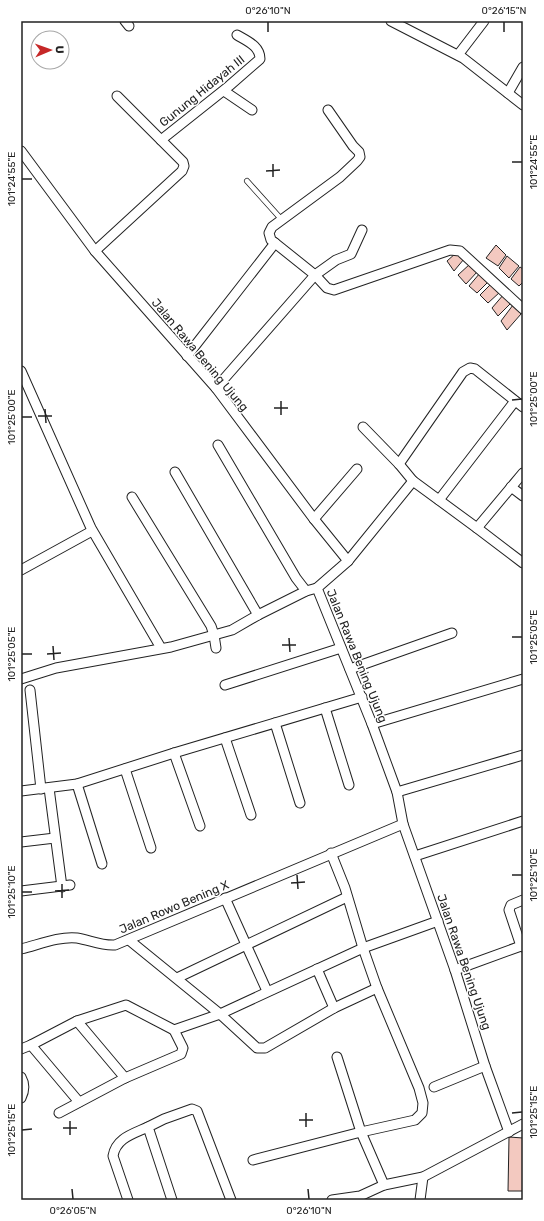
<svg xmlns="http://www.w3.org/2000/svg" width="544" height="1221" viewBox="0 0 544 1221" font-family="Rubik,sans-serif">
<rect width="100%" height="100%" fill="#fff"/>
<g fill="#f3c9c0" stroke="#222">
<polygon points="496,245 506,255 498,266 486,258"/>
<polygon points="456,253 464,259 454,271 447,261"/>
<polygon points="507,256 519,266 509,278 499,268"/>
<polygon points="470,264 477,272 466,284 458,275"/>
<polygon points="520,267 523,269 523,282 519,286 511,279"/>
<polygon points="480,273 488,282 477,293 469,286"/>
<polygon points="492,283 500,292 488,303 480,295"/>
<polygon points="504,294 512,302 498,316 492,308"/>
<polygon points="513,305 521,314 507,330 501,321"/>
<polygon points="509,1137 523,1138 523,1191 508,1191"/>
</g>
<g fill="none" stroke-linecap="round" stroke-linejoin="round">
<g stroke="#222" stroke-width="6">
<polyline id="lane" points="247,181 282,220"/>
</g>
<g stroke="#222" stroke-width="11">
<g id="street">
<polyline points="125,21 129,26"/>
<polyline points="391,21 463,58 523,105"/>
<polyline points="458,55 484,21"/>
<polyline points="224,91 252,110"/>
<polyline points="508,93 523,67"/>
<polyline points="328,110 353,146 359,152 360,157 357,161 340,177 272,227 269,233 271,240 275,243 315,275 327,288 334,290 450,250 460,251 523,309"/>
<path d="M161 140 229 86 260 59C260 46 247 41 237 35"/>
<polyline points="21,151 95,251 216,388 314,519 348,561 317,588 372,724 397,792 403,824 455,970 485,1066 509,1132"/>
<polyline points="95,251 182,171 184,166 183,162 117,96"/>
<polyline points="187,356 275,243"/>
<polyline points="21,371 91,528 161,648"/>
<polyline points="216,388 315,275 336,260 351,254 362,230"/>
<polyline points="363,427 399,464 413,481"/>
<polyline points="218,445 296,578 306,591"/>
<polyline points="399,464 463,372 470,368 475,369 523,407"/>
<polyline points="175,472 258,615"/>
<polyline points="511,487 523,496"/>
<polyline points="132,497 211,626 214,635 216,648"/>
<polyline points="439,500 515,401"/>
<polyline points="314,519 357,469"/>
<polyline points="477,528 523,473"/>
<polyline points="348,561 413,481 477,528 523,563"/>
<polyline points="21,570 92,531"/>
<polyline points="350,669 452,633"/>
<polyline points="21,679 56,668 171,647 232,630 258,615 306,591 317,588"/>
<polyline points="225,685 341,648"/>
<polyline points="30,690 41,789"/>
<polyline points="325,708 349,785"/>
<polyline points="275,723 300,803"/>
<polyline points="372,724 523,679"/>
<polyline points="225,738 251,815"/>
<polyline points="174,753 200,826"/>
<polyline points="125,769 151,848"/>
<polyline points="77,784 102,864"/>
<polyline points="49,788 62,887"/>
<polyline points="21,791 77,784 174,753 362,697"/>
<polyline points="397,792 523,755"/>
<polyline points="21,842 55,838"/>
<polyline points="415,856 523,821"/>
<polyline points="21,891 70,885"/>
<polyline points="225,898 267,991"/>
<polyline points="523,900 511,905 509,910 521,946 523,947"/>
<polyline points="129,940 220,1014 257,1048 265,1048 334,1008 377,988"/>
<path d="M21 949C38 945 59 936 77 938 90 940 101 946 115 945L403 824"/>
<polyline points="317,969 334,1008"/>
<polyline points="455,970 521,946"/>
<polyline points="177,978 347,897"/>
<polyline points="77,1021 125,1078"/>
<polyline points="31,1045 79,1102"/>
<polyline points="21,1049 31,1045 77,1021 126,1005 174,1030 220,1014 363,948 438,921"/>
<polyline points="337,1057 361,1132 384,1185"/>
<path d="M21 1077C25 1084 25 1090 21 1098"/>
<polyline points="434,1087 485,1066"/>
<polyline points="59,1113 125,1078 181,1054 183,1048 174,1030"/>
<polyline points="253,1160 361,1132 415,1120 422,1113 423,1103 419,1088 377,988 363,948 345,888 331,853"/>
<path d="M128 1200 113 1156C116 1138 133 1134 148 1127"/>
<polyline points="172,1200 148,1127 164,1119 192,1109 197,1111 231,1200"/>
<polyline points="332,1200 360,1196 384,1185 423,1177 523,1124"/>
<polyline points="420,1200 423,1177"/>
</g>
</g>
<use href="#lane" stroke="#fff" stroke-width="4.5"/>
<use href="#street" stroke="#fff" stroke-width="9"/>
</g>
<path fill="none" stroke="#222" stroke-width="1.5" d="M268 22V32M504 22V32M512 162H522M273 164V177M266 171 280 170M22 179H32M512 400 522 399M281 401V415M274 408H288M45 409 46 423M38 416H52M22 417H32M512 637H522M289 638 290 652M282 645H296M53 646 54 660M22 654H32M47 654 61 653M297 875 298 889M512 875H522M291 883 305 882M62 884V898M55 891 69 890M22 892H32M306 1113V1127M512 1113 522 1112M299 1120H313M70 1121V1135M63 1128H77M22 1130 32 1129M72 1189 73 1199M308 1189 309 1199"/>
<g text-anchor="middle" stroke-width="3" stroke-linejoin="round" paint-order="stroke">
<g font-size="12" fill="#222" stroke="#fff">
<text transform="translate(202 91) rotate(-39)" y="4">Gunung Hidayah III</text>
<text transform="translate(200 355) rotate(50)" y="4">Jalan Rawa Bening Ujung</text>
<text transform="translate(357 656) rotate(68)" y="4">Jalan Rawa Bening Ujung</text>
<text transform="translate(174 907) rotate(-23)" y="4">Jalan Rowo Bening X</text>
<text transform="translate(464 962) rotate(71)" y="4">Jalan Rawa Bening Ujung</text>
</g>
</g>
<rect width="544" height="1221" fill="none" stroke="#ffffff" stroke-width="44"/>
<g transform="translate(50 50) rotate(88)"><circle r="19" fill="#ffffff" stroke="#a7a7a7"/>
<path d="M0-3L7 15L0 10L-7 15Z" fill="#c62828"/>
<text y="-6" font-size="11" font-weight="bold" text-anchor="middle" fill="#222222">U</text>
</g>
<rect x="22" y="22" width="500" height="1177" fill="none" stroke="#222" stroke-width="1.5"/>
<g font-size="10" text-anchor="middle" fill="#222">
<text x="268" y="14">0°26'10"N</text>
<text x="504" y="14">0°26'15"N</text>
<text transform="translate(533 162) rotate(-90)" y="4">101°24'55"E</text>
<text transform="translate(11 179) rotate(-90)" y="4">101°24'55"E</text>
<text transform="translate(533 399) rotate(-90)" y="4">101°25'00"E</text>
<text transform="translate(11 417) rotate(-90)" y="4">101°25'00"E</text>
<text transform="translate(533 637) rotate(-90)" y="4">101°25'05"E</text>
<text transform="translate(11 654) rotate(-90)" y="4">101°25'05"E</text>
<text transform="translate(533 875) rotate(-90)" y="4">101°25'10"E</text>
<text transform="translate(11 892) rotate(-90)" y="4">101°25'10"E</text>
<text transform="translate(533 1112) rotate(-90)" y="4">101°25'15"E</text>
<text transform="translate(11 1130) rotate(-90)" y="4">101°25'15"E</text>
<text x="73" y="1214">0°26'05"N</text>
<text x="309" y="1214">0°26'10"N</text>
</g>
</svg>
